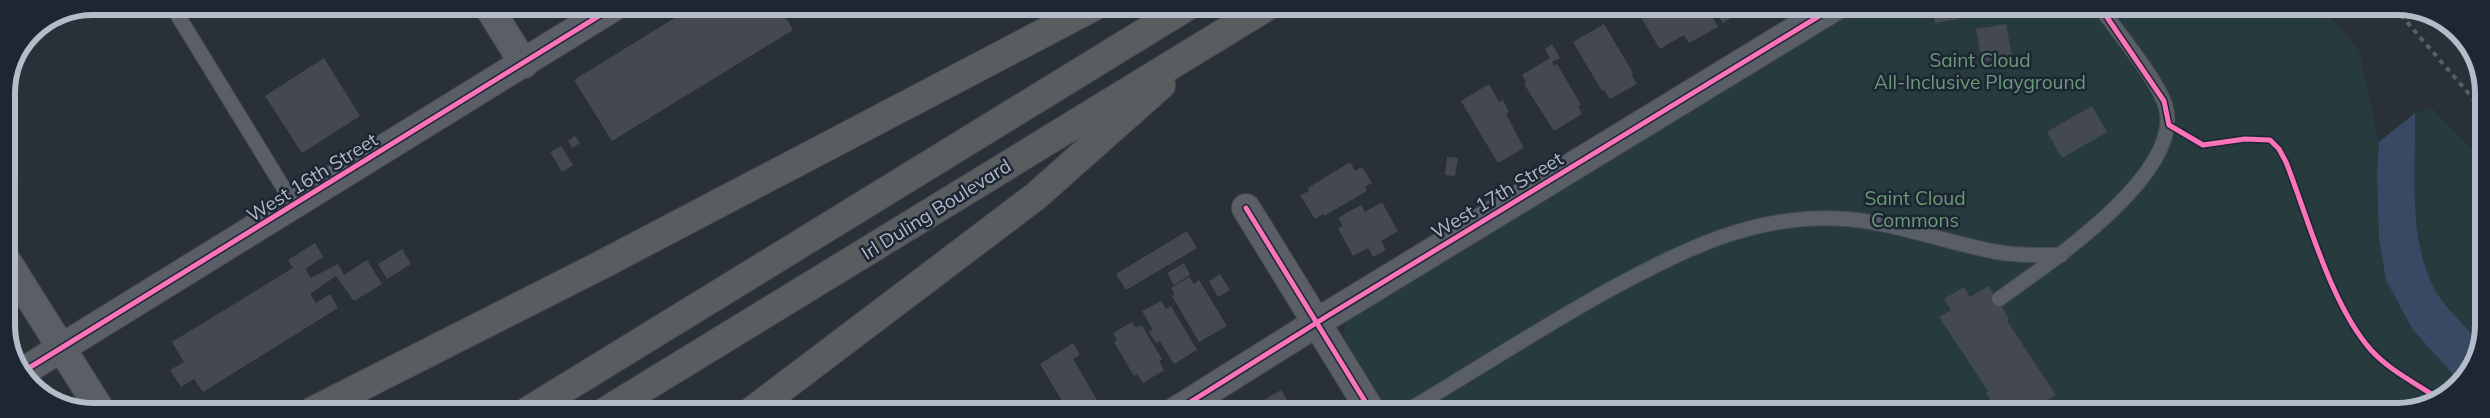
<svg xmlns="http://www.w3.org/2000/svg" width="2490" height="418" viewBox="0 0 2490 418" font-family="Mulish,sans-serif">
  <rect width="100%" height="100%" fill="#2a3038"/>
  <g fill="#273a3e">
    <path d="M 1858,7 L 2322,7 L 2359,50 L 2379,142 L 2377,175 L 2379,239 L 2386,280 L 2413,330 L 2459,381 L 2455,390 L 2398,412 L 1390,411 L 1346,341 C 1342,329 1345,323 1353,314 L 1458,253 Z"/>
    <path d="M 2432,108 L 2482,160 L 2483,337 L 2480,343 C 2467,327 2444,307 2435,290 C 2407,237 2415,171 2415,113 Z"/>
  </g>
  <path fill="#384963" d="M 2415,113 C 2416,171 2407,237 2435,290 C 2444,307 2467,327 2480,343 L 2459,381 L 2413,330 L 2386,280 L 2379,239 L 2377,175 L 2379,142 Z"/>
  <g fill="#444950">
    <path d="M 694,6 L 779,6 L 793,30 L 612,141 L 574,80 Z"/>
    <path d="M 1643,7 L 1711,7 L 1716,16 L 1713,18 L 1718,27 L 1689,43 L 1684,35 L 1660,49 L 1637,11 Z"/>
    <path d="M 1713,7 L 1739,7 L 1742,11 L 1723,23 Z"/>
    <path d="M 1945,7 L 1957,7 L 1959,19 L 1935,23 L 1932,9 Z"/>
    <path d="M 1604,24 L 1633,73 L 1631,74 L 1637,84 L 1610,99 L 1604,90 L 1602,91 L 1573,42 Z"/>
    <path d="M 2006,24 L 2012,56 L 1982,62 L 1976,29 Z"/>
    <path d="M 1552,44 L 1560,58 L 1552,62 L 1554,66 L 1557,64 L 1581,105 L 1578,106 L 1582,114 L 1554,131 L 1524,84 L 1526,82 L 1522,75 L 1550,58 L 1545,49 Z"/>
    <path d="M 324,58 L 360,116 L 302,153 L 265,96 Z"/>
    <path d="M 1489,84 L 1499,102 L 1503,100 L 1509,112 L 1506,114 L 1524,148 L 1498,163 L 1461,101 Z"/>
    <path d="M 2092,106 L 2107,132 L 2062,158 L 2047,132 Z"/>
    <path d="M 575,136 L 580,143 L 572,148 L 568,141 Z"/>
    <path d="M 561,146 L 573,165 L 562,172 L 550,152 Z"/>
    <path d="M 1447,157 L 1458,158 L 1455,176 L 1445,175 Z"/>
    <path d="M 1350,162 L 1355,171 L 1362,167 L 1372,183 L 1365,187 L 1367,191 L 1324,216 L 1323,214 L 1315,219 L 1300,195 L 1309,191 L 1308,188 Z"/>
    <path d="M 1382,202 L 1398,231 L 1381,241 L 1386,250 L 1373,257 L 1368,248 L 1353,256 L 1338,228 L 1343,226 L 1338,218 L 1361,205 L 1365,212 Z"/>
    <path d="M 1187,231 L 1197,248 L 1126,290 L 1116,274 Z"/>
    <path d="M 315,243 L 323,257 L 305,269 L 311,278 L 338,264 L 344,275 L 367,260 L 382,284 L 354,301 L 336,276 L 310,294 L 316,303 L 330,294 L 338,308 L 203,392 L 194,379 L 181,387 L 170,370 L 184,362 L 172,342 L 293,268 L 288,260 Z"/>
    <path d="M 402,249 L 411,264 L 387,279 L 378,264 Z"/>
    <path d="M 1184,263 L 1190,275 L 1174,285 L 1167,273 Z"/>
    <path d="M 1220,274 L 1230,290 L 1218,297 L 1209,281 Z"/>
    <path d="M 1189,277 L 1194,284 L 1199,280 L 1227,326 L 1199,342 L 1172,296 L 1175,294 L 1171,288 Z"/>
    <path d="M 1989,286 L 2009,319 L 2007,321 L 2056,395 L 2029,412 L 1997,412 L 1986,393 L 1988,391 L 1939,317 L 1951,310 L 1944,299 L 1964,287 L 1970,297 Z"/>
    <path d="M 1161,301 L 1166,309 L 1171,306 L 1197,350 L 1174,364 L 1160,341 L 1156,343 L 1149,332 L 1153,330 L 1142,311 Z"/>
    <path d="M 1132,322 L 1135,327 L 1142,326 L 1162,359 L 1159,361 L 1164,370 L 1143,383 L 1137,374 L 1134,376 L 1114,342 L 1117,340 L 1113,333 Z"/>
    <path d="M 1073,343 L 1080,355 L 1073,359 L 1100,405 L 1089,411 L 1068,411 L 1040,364 Z"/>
    <path d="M 1281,390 L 1294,411 L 1245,411 Z"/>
  </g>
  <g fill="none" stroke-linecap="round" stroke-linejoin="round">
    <defs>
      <g id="service">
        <path d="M 172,6 L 294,205"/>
        <path d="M 1999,299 C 2046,265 2183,175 2166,108 C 2160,83 2117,31 2100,7"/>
        <path d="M 1407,411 C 1474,371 1539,329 1607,291 C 1683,250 1756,212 1846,219 C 1898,223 1946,243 1997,252 C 2018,256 2039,255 2061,255"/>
      </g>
      <g id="minor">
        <path d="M 488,6 L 524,64"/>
        <path d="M 1246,208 L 1371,411"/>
        <path d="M 24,371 L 615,6"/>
        <path d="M 1176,411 L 1329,315 L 1834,7"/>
      </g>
      <path id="tertiary" d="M 8,263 L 101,411"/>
      <g id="motorway">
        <path d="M 313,411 L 603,264 L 1093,7"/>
        <path d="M 528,411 L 1186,7"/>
        <path d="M 606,411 L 1266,7"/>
        <path d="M 752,411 L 1036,196 L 1161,85"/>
      </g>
    </defs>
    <use href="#service" stroke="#484c53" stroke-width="16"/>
    <use href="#minor" stroke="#484c53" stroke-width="30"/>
    <use href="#tertiary" stroke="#484c53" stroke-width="30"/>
    <use href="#motorway" stroke="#474c53" stroke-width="30"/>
    <use href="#service" stroke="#5a5e66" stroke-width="14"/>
    <use href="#minor" stroke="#5a5e66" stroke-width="28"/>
    <use href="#tertiary" stroke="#5a5e66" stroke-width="28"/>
    <use href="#motorway" stroke="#5a5d60" stroke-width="28"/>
    <g stroke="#595d64" stroke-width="4" stroke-dasharray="5 5" stroke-linecap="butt">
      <path d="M 2394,7 L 2482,109"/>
      <path d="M 2453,29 L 2463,41"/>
    </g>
    <defs>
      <g id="cycleway">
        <path d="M 2100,7 L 2164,101 L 2169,125 L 2203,145 L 2245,139 L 2270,140 L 2279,149 L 2286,162 C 2308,218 2331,305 2371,350 C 2389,370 2414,382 2436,397"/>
        <path d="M 1246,208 L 1371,411"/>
        <path d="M 24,371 L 615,6"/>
        <path d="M 1176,411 L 1329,315 L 1834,7"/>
      </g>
    </defs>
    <use href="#cycleway" stroke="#1d2633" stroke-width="8"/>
    <use href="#cycleway" stroke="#fb73b8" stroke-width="5"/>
  </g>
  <g text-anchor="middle" stroke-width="5" stroke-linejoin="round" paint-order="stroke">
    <g font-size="19" fill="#6b9a76" stroke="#1d2633">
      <text x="1980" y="67">Saint Cloud<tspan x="1980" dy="22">All-Inclusive Playground</tspan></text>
      <text x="1915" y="205">Saint Cloud<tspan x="1915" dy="22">Commons</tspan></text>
    </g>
    <g font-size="19" fill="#b4bcc9" stroke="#1d2633">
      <text transform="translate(312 177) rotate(-32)" y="7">West 16th Street</text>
      <text transform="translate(1497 195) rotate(-31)" y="7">West 17th Street</text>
      <text transform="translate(936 209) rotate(-32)" y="7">Irl Duling Boulevard</text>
    </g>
  </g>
  <path d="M0 0H2490V418H0ZM93 15H2397A78 78 0 0 1 2475 93V325A78 78 0 0 1 2397 403H93A78 78 0 0 1 15 325V93A78 78 0 0 1 93 15Z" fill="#1d2633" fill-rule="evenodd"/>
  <path fill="none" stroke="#b4bcc9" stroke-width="6" d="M93 15H2397A78 78 0 0 1 2475 93V325A78 78 0 0 1 2397 403H93A78 78 0 0 1 15 325V93A78 78 0 0 1 93 15Z"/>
</svg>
